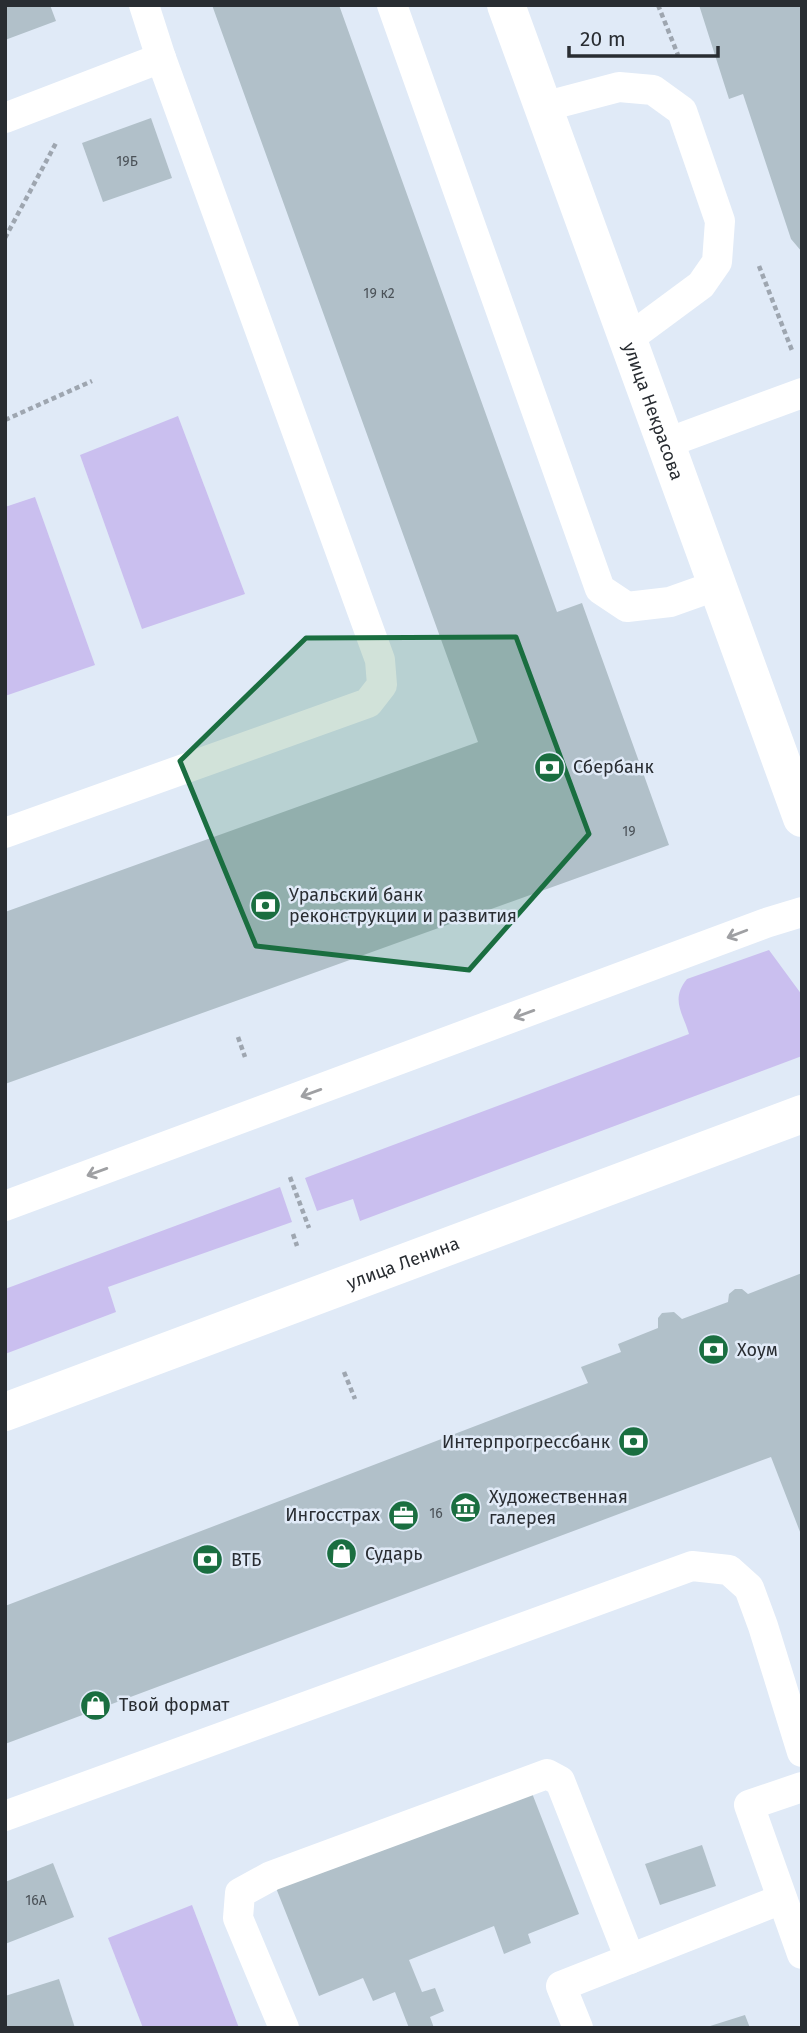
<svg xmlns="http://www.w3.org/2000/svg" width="807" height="2033" viewBox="0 0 807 2033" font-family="'Fira Sans',sans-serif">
  <rect width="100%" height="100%" fill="#e0eaf7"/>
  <g fill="#cabfef">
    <path d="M 178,416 L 245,594 L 142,629 L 80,455 Z"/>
    <path d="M 35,497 L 95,665 L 5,696 L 5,507 Z"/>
    <path d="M 769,950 L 802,995 L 802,1056 L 360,1221 L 353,1199 L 317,1211 L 305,1178 L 689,1034 C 683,1013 670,1000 687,979 Z"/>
    <path d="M 280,1187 L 292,1222 L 108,1287 L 116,1312 L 5,1354 L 5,1289 Z"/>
    <path d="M 192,1905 L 239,2028 L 143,2028 L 108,1938 Z"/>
  </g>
  <g fill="#b1c0c9">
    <path d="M 5,5 L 50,5 L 56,21 L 5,40 Z"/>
    <path d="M 212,5 L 339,5 L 557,612 L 582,603 L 669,845 L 5,1084 L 5,912 L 478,742 Z"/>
    <path d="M 699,5 L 802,5 L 802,252 L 791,239 L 743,94 L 729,99 Z"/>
    <path d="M 151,118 L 172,178 L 103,202 L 82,143 Z"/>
    <path d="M 802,1273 L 802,1537 L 771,1457 L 5,1744 L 5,1606 L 588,1383 L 581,1367 L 621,1352 L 618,1344 L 658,1328 L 658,1318 L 662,1313 L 674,1312 L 682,1319 L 728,1302 L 729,1294 L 735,1289 L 742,1289 L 748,1294 Z"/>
    <path d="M 530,1788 L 579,1914 L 528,1934 L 531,1943 L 504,1954 L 494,1926 L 409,1960 L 422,1992 L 435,1988 L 444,2011 L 430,2017 L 434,2028 L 409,2028 L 395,1992 L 373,2001 L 363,1978 L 319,1996 L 276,1888 Z"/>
    <path d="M 702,1845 L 716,1886 L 660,1905 L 645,1864 Z"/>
    <path d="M 53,1863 L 74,1917 L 5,1944 L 5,1882 Z"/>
    <path d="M 59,1979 L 75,2028 L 5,2028 L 5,1996 Z"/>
    <path d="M 745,2015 L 750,2028 L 707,2028 L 707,2027 Z"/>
  </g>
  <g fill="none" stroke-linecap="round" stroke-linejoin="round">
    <g stroke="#9ea6b0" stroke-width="4.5" stroke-dasharray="5 3.5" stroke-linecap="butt">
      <path d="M 658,5 L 678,55"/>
      <path d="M 5,238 L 56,143"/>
      <path d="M 759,266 L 793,353"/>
      <path d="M 5,420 L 92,381"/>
      <path d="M 238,1037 L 245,1057"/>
      <path d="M 290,1177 L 309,1228"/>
      <path d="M 293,1234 L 297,1246"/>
      <path d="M 344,1372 L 355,1399"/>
    </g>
    <g stroke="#fff" stroke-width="30">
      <path d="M 392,5 L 600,589 L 627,607 L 670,602 L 715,586"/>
      <path d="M 543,107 L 619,87 L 653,90 L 682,111 L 720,221 L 717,262 L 701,285 L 628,339"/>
      <path d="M 5,118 L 161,58"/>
      <path d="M 664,444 L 802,393"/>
      <path d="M 5,833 L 368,703 L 382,685 L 380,660 L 161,58 L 144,5"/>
      <path d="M 5,1206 L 766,923 L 802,912"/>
      <path d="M 802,1787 L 749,1805 L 802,1954"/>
      <path d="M 5,1816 L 692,1566 L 729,1570 L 749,1588 L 763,1626 L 802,1752"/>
      <path d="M 284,2028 L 238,1918 L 240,1893 L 271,1876 L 547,1774 L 560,1781 L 630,1959"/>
      <path d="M 578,2028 L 561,1986 L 782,1899"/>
    </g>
    <g stroke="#fff" stroke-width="38">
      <path id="s1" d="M 506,5 C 605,276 701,548 802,818"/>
      <path id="s2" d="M 5,1412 L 802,1114"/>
    </g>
  </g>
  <defs><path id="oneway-shaft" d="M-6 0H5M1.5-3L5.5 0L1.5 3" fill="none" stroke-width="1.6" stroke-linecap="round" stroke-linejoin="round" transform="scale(1.75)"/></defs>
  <g stroke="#9fa0a3">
    <use href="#oneway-shaft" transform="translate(737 934) rotate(159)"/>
    <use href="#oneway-shaft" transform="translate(524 1014) rotate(160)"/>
    <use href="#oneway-shaft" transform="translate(311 1093) rotate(160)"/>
    <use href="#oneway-shaft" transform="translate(97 1172) rotate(160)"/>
  </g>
  <path fill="#1a6e40" fill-opacity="0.2" stroke="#1a6e40" stroke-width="5" stroke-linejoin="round" d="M 516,637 L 589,834 L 469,970 L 256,946 L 180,761 L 306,638 Z"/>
  <defs>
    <symbol id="bank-disc" viewBox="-11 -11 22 22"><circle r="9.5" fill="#1a6e40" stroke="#e0eaf7"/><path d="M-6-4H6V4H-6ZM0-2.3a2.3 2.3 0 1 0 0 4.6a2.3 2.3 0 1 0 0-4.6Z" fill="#fff"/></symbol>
    <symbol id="museum-disc" viewBox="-11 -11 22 22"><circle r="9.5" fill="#1a6e40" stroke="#e0eaf7"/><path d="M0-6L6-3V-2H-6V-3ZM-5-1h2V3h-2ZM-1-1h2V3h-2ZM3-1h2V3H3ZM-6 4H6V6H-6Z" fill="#fff"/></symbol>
    <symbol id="office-disc" viewBox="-11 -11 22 22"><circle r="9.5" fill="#1a6e40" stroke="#e0eaf7"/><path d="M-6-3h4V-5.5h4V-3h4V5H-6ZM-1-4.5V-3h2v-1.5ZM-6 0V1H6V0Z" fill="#fff"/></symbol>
    <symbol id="shop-disc" viewBox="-11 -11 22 22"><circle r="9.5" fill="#1a6e40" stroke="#e0eaf7"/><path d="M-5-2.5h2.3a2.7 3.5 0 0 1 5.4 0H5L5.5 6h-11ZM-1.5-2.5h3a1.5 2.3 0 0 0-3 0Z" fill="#fff"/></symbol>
  </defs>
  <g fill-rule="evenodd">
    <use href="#bank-disc" x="532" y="750" width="35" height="35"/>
    <use href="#bank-disc" x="248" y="888" width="35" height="35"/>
    <use href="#bank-disc" x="696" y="1332" width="35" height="35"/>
    <use href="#bank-disc" x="616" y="1424" width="35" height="35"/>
    <use href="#museum-disc" x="448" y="1490" width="35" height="35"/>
    <use href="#office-disc" x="386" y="1498" width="35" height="35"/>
    <use href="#shop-disc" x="324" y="1536" width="35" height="35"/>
    <use href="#bank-disc" x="190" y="1542" width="35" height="35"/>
    <use href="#shop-disc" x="78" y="1688" width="35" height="35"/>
  </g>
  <g text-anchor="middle" stroke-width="5" stroke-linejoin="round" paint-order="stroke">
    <g font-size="14" fill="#4b5258">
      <text x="127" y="166">19Б</text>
      <text x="379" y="298">19 к2</text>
      <text x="629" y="836">19</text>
      <text x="436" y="1518">16</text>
      <text x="36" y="1905">16А</text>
    </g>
    <g font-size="18" fill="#292d32" stroke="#e0eaf7">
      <text dy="6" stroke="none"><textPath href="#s1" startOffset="432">улица Некрасова</textPath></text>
      <text dy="6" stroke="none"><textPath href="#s2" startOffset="425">улица Ленина</textPath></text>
    </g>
    <g font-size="18" fill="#292d32" stroke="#e0eaf7" text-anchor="start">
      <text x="573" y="773">Сбербанк</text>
      <text x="289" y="901">Уральский банк<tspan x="289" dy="21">реконструкции и развития</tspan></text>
      <text x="737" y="1356">Хоум</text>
      <text x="610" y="1448" text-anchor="end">Интерпрогрессбанк</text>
      <text x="489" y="1503">Художественная<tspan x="489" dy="21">галерея</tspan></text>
      <text x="380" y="1521" text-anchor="end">Ингосстрах</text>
      <text x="365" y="1560">Сударь</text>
      <text x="231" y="1566">ВТБ</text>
      <text x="119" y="1711">Твой формат</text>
    </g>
  </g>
  <rect width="807" height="2033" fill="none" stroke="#292d32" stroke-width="14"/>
  <path d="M569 46v10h149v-10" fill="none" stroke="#292d32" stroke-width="3.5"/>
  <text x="580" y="46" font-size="21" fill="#292d32" stroke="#e0eaf7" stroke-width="5" paint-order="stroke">20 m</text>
</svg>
